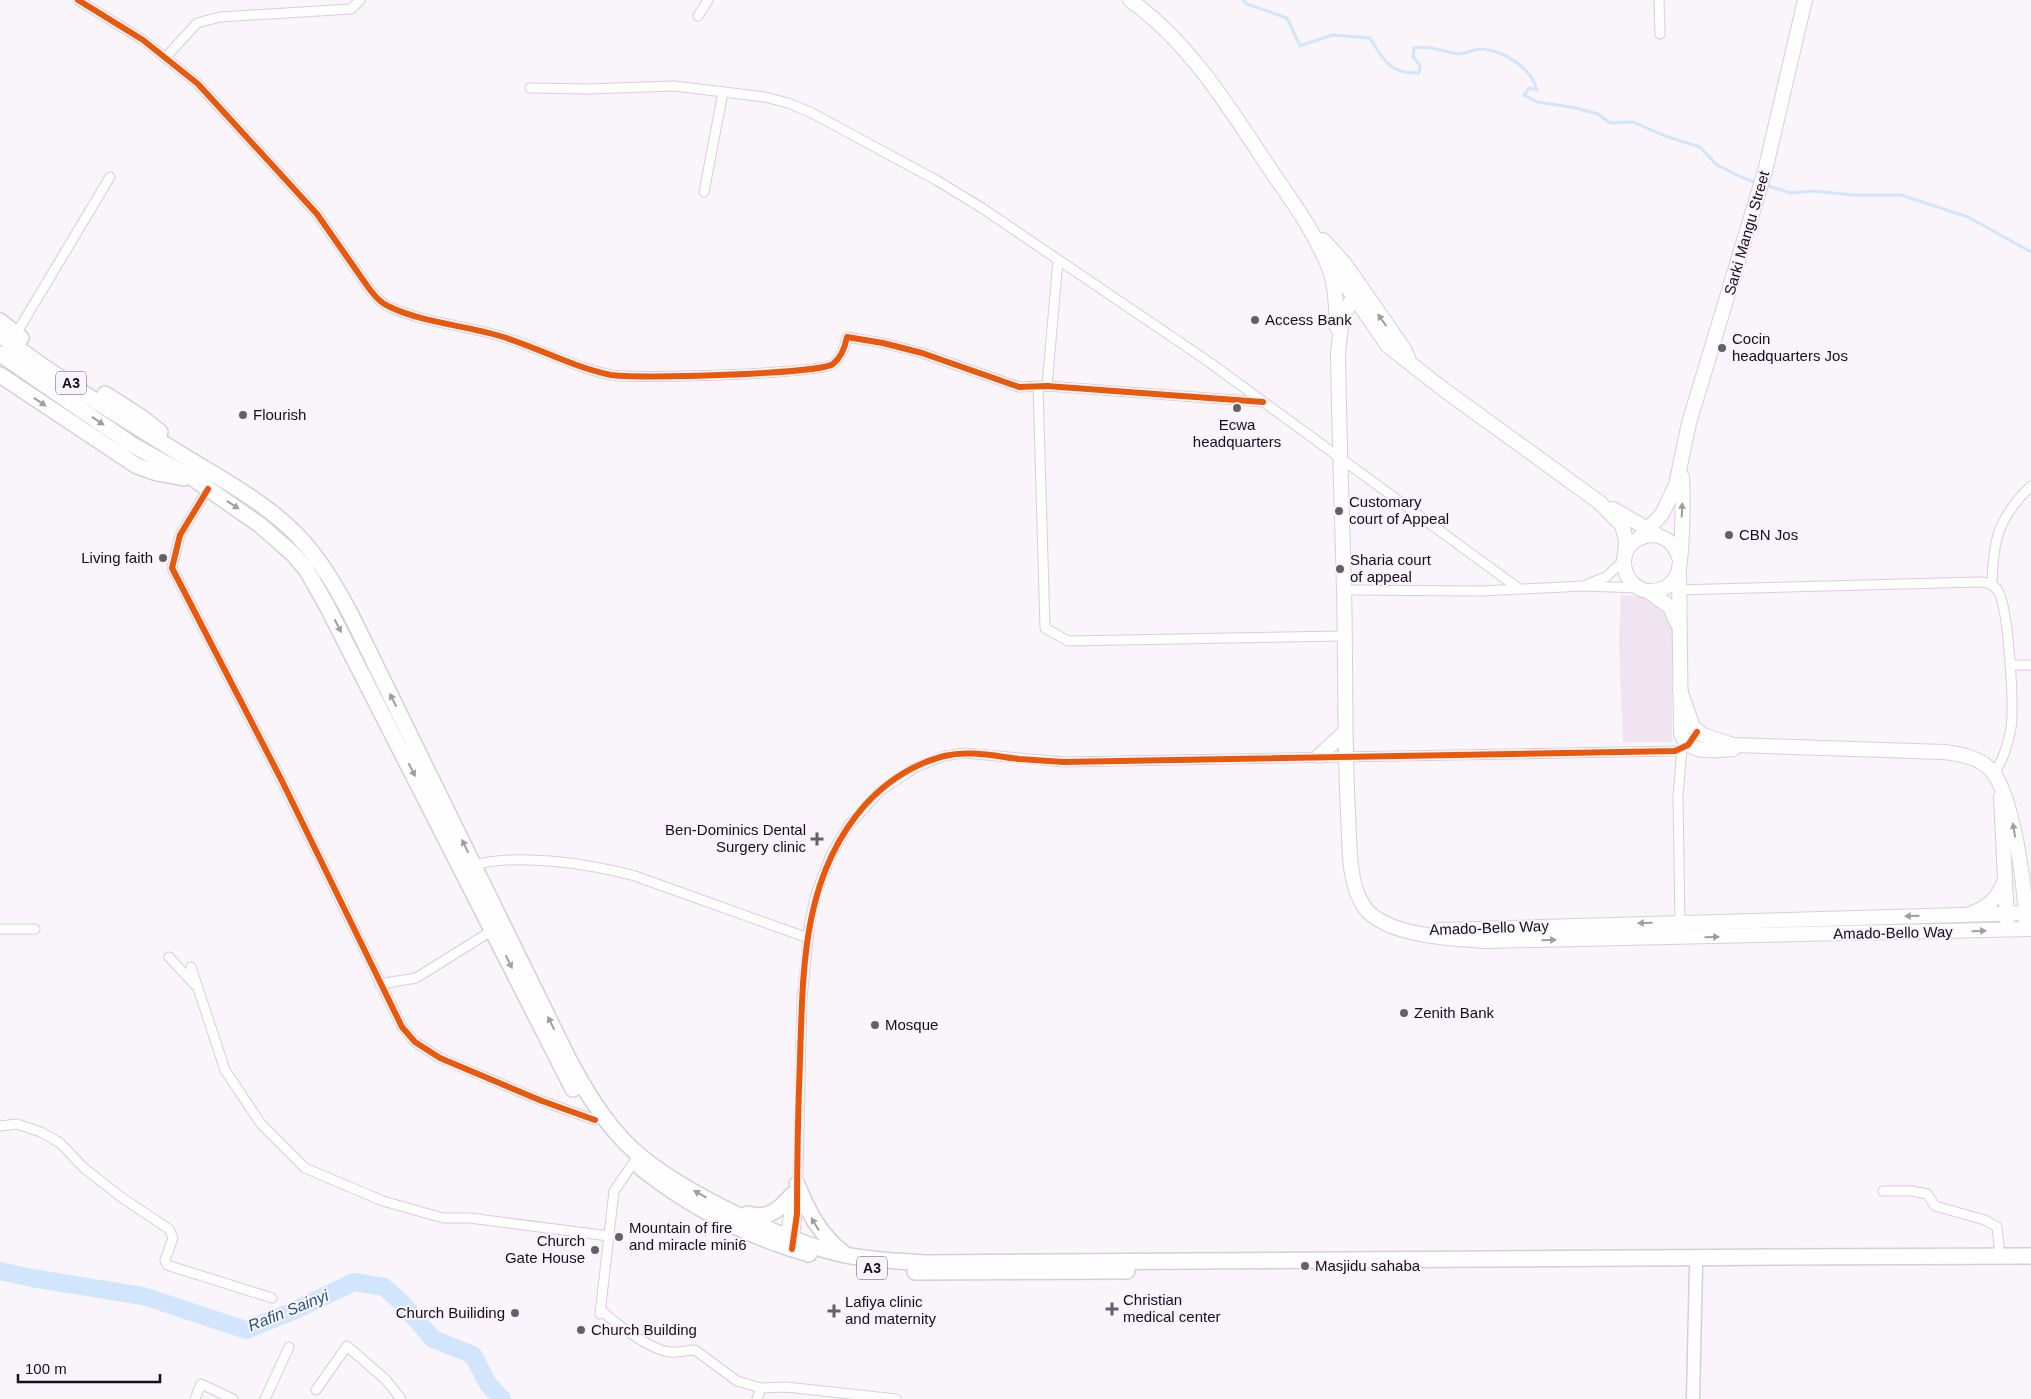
<svg xmlns="http://www.w3.org/2000/svg" width="2031" height="1399" viewBox="0 0 2031 1399" font-family="Helvetica,sans-serif">
  <rect width="100%" height="100%" fill="#f9f5fb"/>
  <path fill="#efe4f0" d="M 1621,595 L 1646,597 L 1659,606 L 1672,625 L 1672,742 L 1623,742 L 1619,642 Z"/>
  <g fill="none" stroke-linecap="round" stroke-linejoin="round">
    <g stroke="#d1e6fc" stroke-width="3">
      <path d="M 1243,0 L 1247,4 L 1287,18 L 1300,46 L 1332,35 L 1370,38 C 1384,61 1390,74 1419,73 L 1420,65 L 1413,57 L 1414,48 C 1429,45 1444,52 1459,54 C 1467,54 1474,48 1482,49 C 1505,51 1531,68 1537,90 L 1529,88 L 1524,95 L 1537,102 L 1576,108 L 1598,114 L 1610,123 L 1633,122 L 1665,136 L 1700,147 L 1717,165 L 1741,177 L 1757,183"/>
      <path d="M 1765,185 L 1791,193 L 1813,191 L 1853,195 L 1901,195 L 1968,217 L 2031,252"/>
    </g>
    <path stroke="#d1e6fc" stroke-width="18" d="M 0,1271 L 32,1278 L 143,1296 L 246,1330 L 291,1312 L 354,1282 L 384,1287 L 401,1302 L 433,1339 L 473,1355 L 488,1384 L 502,1399"/>
    <defs>
      <g id="street">
        <path d="M 78,0 L 143,40 L 198,84 L 317,214 L 368,287 C 374,295 380,303 390,307 C 424,323 464,325 500,336 C 537,347 572,367 611,375 C 634,379 820,374 833,364 C 842,357 845,347 847,337 L 883,343 L 922,353 L 1019,387 L 1047,386 L 1263,402"/>
        <path d="M 1659,0 L 1660,34"/>
        <path d="M 698,16 L 708,0"/>
        <path d="M 165,58 L 197,23 L 220,17 L 351,9 L 360,0"/>
        <path d="M 530,88 L 588,89 L 674,86 L 765,97 L 788,103 L 812,113 L 936,180 L 982,208 L 1209,362 L 1518,588"/>
        <path d="M 704,192 L 723,92"/>
        <path d="M 16,334 L 110,177"/>
        <path d="M 1038,386 L 1045,628 L 1068,641 L 1344,636"/>
        <path d="M 1047,386 L 1058,260"/>
        <path d="M 208,489 L 180,535 L 172,568 L 282,781 L 402,1027 L 415,1042 L 440,1058 L 542,1101 L 595,1120"/>
        <path d="M 1588,584 L 1606,577 L 1624,560"/>
        <path d="M 1992,584 C 1993,540 1998,518 2031,486"/>
        <path d="M 1344,590 L 1481,591 L 1583,586 L 1639,588"/>
        <path d="M 1676,590 L 1979,582 C 1987,582 1994,584 1998,591 C 2009,609 2014,705 2011,728 C 2008,745 2003,760 1994,774"/>
        <path d="M 2010,665 L 2031,665"/>
        <path d="M 471,866 C 515,852 591,864 635,876 L 808,938"/>
        <path d="M 1680,926 L 1678,796 L 1682,749"/>
        <path d="M 0,929 L 35,929"/>
        <path d="M 169,957 L 195,985"/>
        <path d="M 191,967 L 225,1070 L 261,1124 L 305,1168 L 383,1201 L 443,1218 L 470,1218 L 609,1236"/>
        <path d="M 380,984 L 416,978 L 493,930"/>
        <path d="M 0,1126 L 17,1124 L 41,1132 L 60,1143 L 84,1168 L 121,1197 L 169,1229 L 173,1238 L 165,1260 L 167,1265 L 272,1298"/>
        <path d="M 1883,1191 L 1912,1191 L 1927,1194 L 1935,1206 L 1985,1220 L 1997,1227 L 2000,1256"/>
        <path d="M 785,1240 L 791,1198"/>
        <path d="M 794,1241 L 797,1214 L 802,998 L 810,921 L 816,894 L 831,855 L 848,826 L 880,791 L 916,767 L 944,756 L 964,753 L 1064,762 L 1675,751 L 1682,749 L 1691,741"/>
        <path d="M 600,1309 C 615,1323 651,1351 671,1352 C 679,1353 687,1350 695,1350 L 737,1381 L 761,1388 L 786,1387 L 896,1399"/>
        <path d="M 600,1314 L 614,1191 L 639,1155"/>
        <path d="M 316,1390 L 347,1346 L 386,1380 L 401,1399"/>
        <path d="M 195,1399 L 201,1384 L 233,1399"/>
        <path d="M 265,1399 L 289,1347"/>
        <path d="M 757,1399 L 761,1388"/>
      </g>
      <path id="secondary" d="M 1693,1399 L 1696,1266"/>
      <g id="primary">
        <path d="M 1130,0 C 1190,43 1228,106 1268,166 C 1290,199 1315,231 1329,268 C 1336,287 1336,307 1337,328"/>
        <path d="M 1323,240 L 1345,264 L 1404,349 L 1408,358"/>
        <path d="M 1318,245 L 1388,346 L 1443,389 L 1599,502 L 1622,525 L 1626,540 L 1625,555"/>
        <path d="M 1359,285 L 1342,319 L 1338,352 C 1339,431 1342,511 1344,590 C 1346,664 1344,739 1348,813 C 1350,843 1347,883 1365,908 C 1386,936 1454,939 1486,941 L 2031,929"/>
        <path d="M 1613,509 L 1655,533"/>
        <path d="M 1638,539 L 1662,514 L 1676,485 L 1689,423 L 1765,171 L 1805,0"/>
        <path d="M 1679,557 C 1666,518 1613,537 1626,573 C 1629,582 1638,590 1648,591 C 1660,592 1672,586 1677,575 C 1683,562 1683,495 1682,477"/>
        <path d="M 1679,572 L 1681,734 C 1691,756 1714,750 1733,749"/>
        <path d="M 1648,591 L 1670,607 L 1677,623"/>
        <path d="M 1680,690 L 1693,727 L 1703,735 L 1733,745 L 1944,752 C 1961,754 1977,757 1990,769 C 2013,792 2025,888 2026,922"/>
        <path d="M 1319,756 L 1345,732"/>
        <path d="M 2001,797 L 2007,921"/>
        <path d="M 1972,913 C 1988,907 1998,898 2004,882"/>
        <path d="M 1440,930 L 2031,913"/>
      </g>
      <g id="highway">
        <path d="M 0,321 L 21,338"/>
        <path d="M 0,335 C 57,379 126,420 187,458 C 225,481 267,504 298,536 C 320,559 336,587 351,615 L 567,1056 C 583,1087 600,1116 624,1141 C 666,1186 784,1242 845,1255 C 871,1260 898,1261 924,1263 C 1293,1258 1662,1258 2031,1256"/>
        <path d="M 0,354 L 131,444 L 194,479 L 260,525 L 293,554 L 306,569 L 327,606 L 573,1089"/>
        <path d="M 0,375 L 137,466 L 157,473 L 184,478"/>
        <path d="M 105,394 L 141,417 L 160,432"/>
        <path d="M 641,1168 C 690,1207 749,1237 809,1254"/>
        <path d="M 797,1184 C 808,1212 819,1233 842,1252"/>
        <path d="M 747,1214 C 768,1220 779,1210 792,1195"/>
        <path d="M 915,1272 L 1127,1271"/>
      </g>
    </defs>
    <use href="#street" stroke="#d5d0d7" stroke-width="11"/>
    <use href="#secondary" stroke="#d5d0d7" stroke-width="15"/>
    <use href="#primary" stroke="#d5d0d7" stroke-width="16"/>
    <use href="#highway" stroke="#d5d0d7" stroke-width="18"/>
    <use href="#street" stroke="#fefefe" stroke-width="9"/>
    <use href="#secondary" stroke="#fefefe" stroke-width="12"/>
    <use href="#primary" stroke="#fefefe" stroke-width="14"/>
    <use href="#highway" stroke="#fefefe" stroke-width="15"/>
    <defs>
      <g id="cycleway">
        <path d="M 78,0 L 143,40 L 198,84 L 317,214 L 368,287 C 374,295 380,303 390,307 C 424,323 464,325 500,336 C 537,347 572,367 611,375 C 634,379 820,374 833,364 C 842,357 845,347 847,337 L 883,343 L 922,353 L 1019,387 L 1047,386 L 1263,402"/>
        <path d="M 208,489 L 180,535 L 172,568 L 282,781 L 402,1027 L 415,1042 L 440,1058 L 542,1101 L 595,1120"/>
        <path d="M 792,1249 L 797,1214 C 797,1162 798,1110 800,1059 C 803,969 802,876 865,805 C 886,782 914,764 944,756 C 969,750 994,756 1019,759 C 1034,760 1049,761 1064,762 L 1675,751 L 1688,745 L 1697,732"/>
      </g>
    </defs>
    <use href="#cycleway" stroke="#faf3fd" stroke-width="9"/>
    <use href="#cycleway" stroke="#e8590c" stroke-width="6"/>
  </g>
  <defs><path id="oneway-solid" d="M-6-.8H1V-3.2L6.5 0L1 3.2V.8H-6Z" transform="scale(1.25)"/></defs>
  <g fill="#a19ea2">
    <use href="#oneway-solid" transform="translate(1382 320) rotate(-125)"/>
    <use href="#oneway-solid" transform="translate(40 402) rotate(34)"/>
    <use href="#oneway-solid" transform="translate(98 421) rotate(34)"/>
    <use href="#oneway-solid" transform="translate(233 505) rotate(34)"/>
    <use href="#oneway-solid" transform="translate(1682 510) rotate(-88)"/>
    <use href="#oneway-solid" transform="translate(338 626) rotate(63)"/>
    <use href="#oneway-solid" transform="translate(393 700) rotate(-116)"/>
    <use href="#oneway-solid" transform="translate(412 770) rotate(63)"/>
    <use href="#oneway-solid" transform="translate(2014 830) rotate(-99)"/>
    <use href="#oneway-solid" transform="translate(465 846) rotate(-116)"/>
    <use href="#oneway-solid" transform="translate(1912 916) rotate(178)"/>
    <use href="#oneway-solid" transform="translate(1645 923) rotate(178)"/>
    <use href="#oneway-solid" transform="translate(1979 931) rotate(-1)"/>
    <use href="#oneway-solid" transform="translate(1712 937) rotate(-1)"/>
    <use href="#oneway-solid" transform="translate(1549 940) rotate(-1)"/>
    <use href="#oneway-solid" transform="translate(509 962) rotate(64)"/>
    <use href="#oneway-solid" transform="translate(551 1023) rotate(-116)"/>
    <use href="#oneway-solid" transform="translate(700 1194) rotate(-151)"/>
    <use href="#oneway-solid" transform="translate(815 1224) rotate(-122)"/>
  </g>
  <g fill="#656067" stroke="#faf3fd" stroke-width="2">
    <circle cx="1255" cy="320" r="5"/>
    <circle cx="1722" cy="348" r="5"/>
    <circle cx="1237" cy="408" r="5"/>
    <circle cx="243" cy="415" r="5"/>
    <circle cx="1339" cy="511" r="5"/>
    <circle cx="1729" cy="535" r="5"/>
    <circle cx="163" cy="558" r="5"/>
    <circle cx="1340" cy="569" r="5"/>
    <path d="M814.5 831.5h5v5h5v5h-5v5h-5v-5h-5v-5h5z"/>
    <circle cx="1404" cy="1013" r="5"/>
    <circle cx="875" cy="1025" r="5"/>
    <circle cx="619" cy="1237" r="5"/>
    <circle cx="595" cy="1250" r="5"/>
    <circle cx="1305" cy="1266" r="5"/>
    <path d="M1109.5 1301.5h5v5h5v5h-5v5h-5v-5h-5v-5h5z"/>
    <path d="M831.5 1303.5h5v5h5v5h-5v5h-5v-5h-5v-5h5z"/>
    <circle cx="515" cy="1313" r="5"/>
    <circle cx="581" cy="1330" r="5"/>
  </g>
  <g text-anchor="middle" stroke-width="4" stroke-linejoin="round" paint-order="stroke">
    <g fill="#faf3fd" stroke="#5a535c" stroke-width="1">
      <rect x="56" y="371.5" width="30" height="23" rx="4"/>
      <rect x="857" y="1256.5" width="30" height="23" rx="4"/>
    </g>
    <g font-size="14" font-weight="bold" fill="#150f17">
      <text x="71" y="388">A3</text>
      <text x="872" y="1273">A3</text>
    </g>
    <g font-size="15" fill="#150f17" stroke="#faf3fd">
      <text transform="translate(1747 233) rotate(-74)" y="5">Sarki Mangu Street</text>
      <text transform="translate(1489 928) rotate(-2)" y="5">Amado-Bello Way</text>
      <text transform="translate(1893 933) rotate(-1)" y="5">Amado-Bello Way</text>
    </g>
    <g font-size="15" fill="#150f17" stroke="#faf3fd" text-anchor="start">
      <text x="1265" y="325">Access Bank</text>
      <text x="1732" y="344">Cocin<tspan x="1732" dy="17">headquarters Jos</tspan></text>
      <text x="253" y="420">Flourish</text>
      <text x="1237" y="430" text-anchor="middle">Ecwa<tspan x="1237" dy="17">headquarters</tspan></text>
      <text x="1349" y="507">Customary<tspan x="1349" dy="17">court of Appeal</tspan></text>
      <text x="1739" y="540">CBN Jos</text>
      <text x="153" y="563" text-anchor="end">Living faith</text>
      <text x="1350" y="565">Sharia court<tspan x="1350" dy="17">of appeal</tspan></text>
      <text x="806" y="835" text-anchor="end">Ben-Dominics Dental<tspan x="806" dy="17">Surgery clinic</tspan></text>
      <text x="1414" y="1018">Zenith Bank</text>
      <text x="885" y="1030">Mosque</text>
      <text x="629" y="1233">Mountain of fire<tspan x="629" dy="17">and miracle mini6</tspan></text>
      <text x="585" y="1246" text-anchor="end">Church<tspan x="585" dy="17">Gate House</tspan></text>
      <text x="1315" y="1271">Masjidu sahaba</text>
      <text x="1123" y="1305">Christian<tspan x="1123" dy="17">medical center</tspan></text>
      <text x="845" y="1307">Lafiya clinic<tspan x="845" dy="17">and maternity</tspan></text>
      <text x="505" y="1318" text-anchor="end">Church Builiding</text>
      <text x="591" y="1335">Church Building</text>
    </g>
    <g font-size="16" font-style="italic" fill="#26577c" stroke="#faf3fd">
      <text transform="translate(288 1310) rotate(-22)" y="6">Rafin Sainyi</text>
    </g>
  </g>
  <path d="M18 1374v8h142v-8" fill="none" stroke="#150f17" stroke-width="2.5"/>
  <text x="25" y="1374" font-size="15" fill="#150f17" stroke="#faf3fd" stroke-width="4" paint-order="stroke">100 m</text>
</svg>
